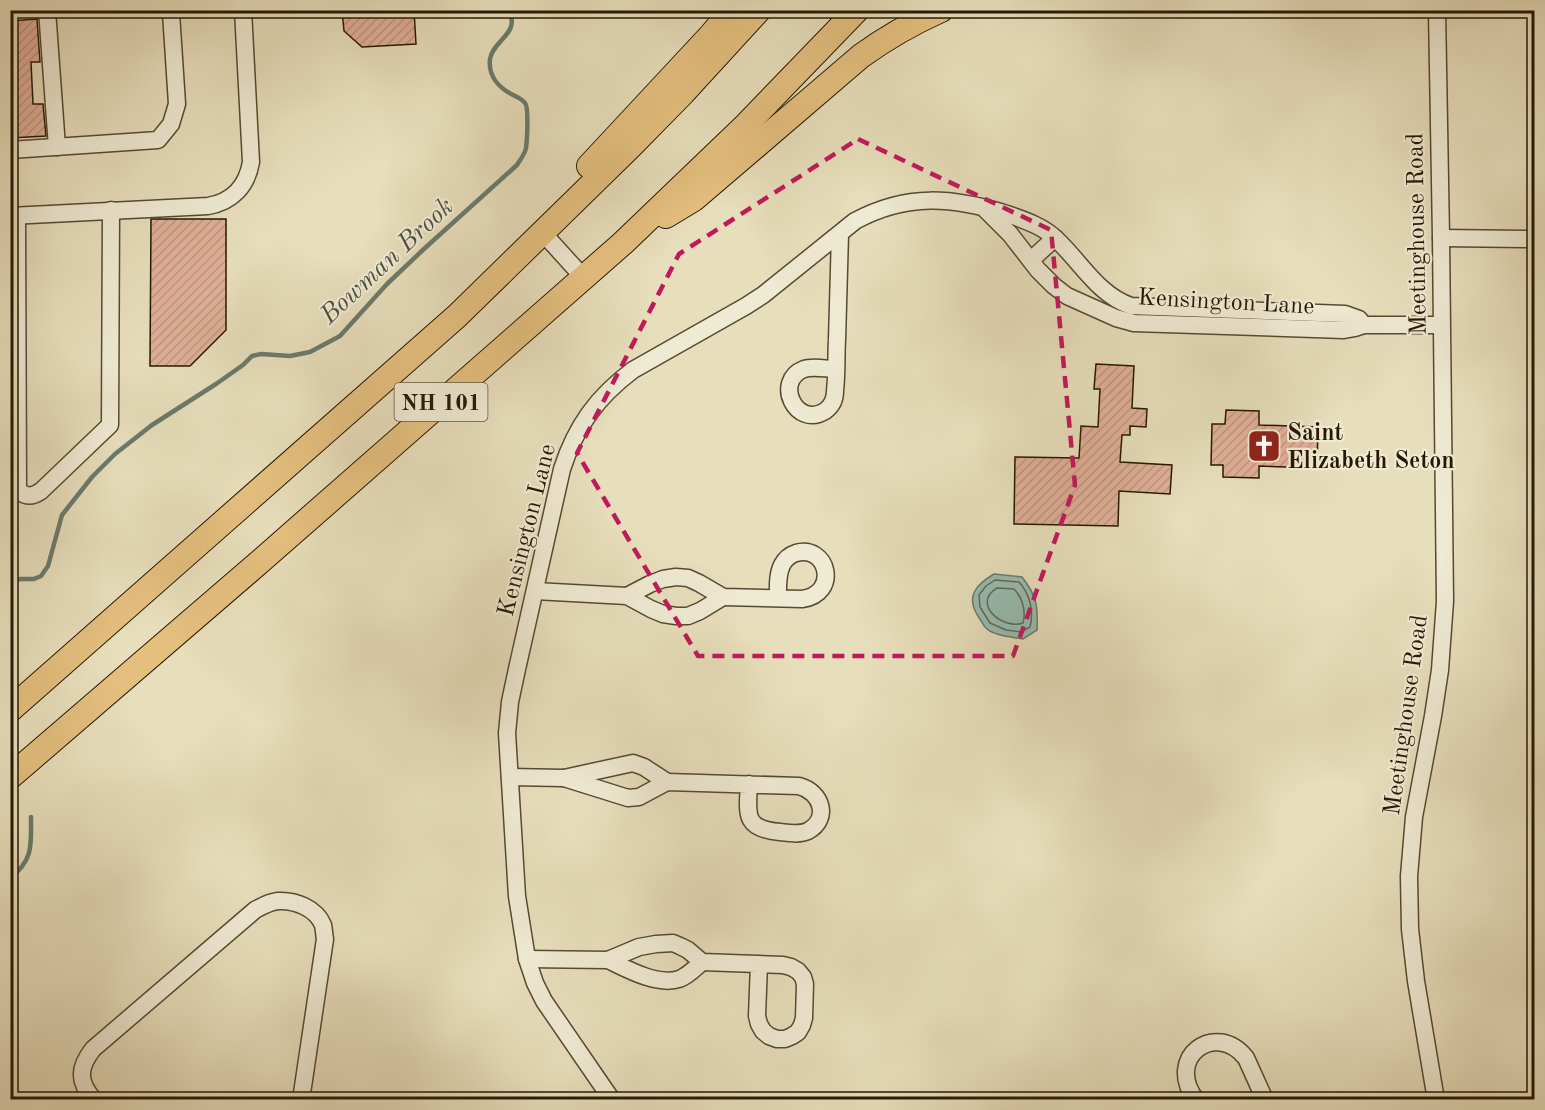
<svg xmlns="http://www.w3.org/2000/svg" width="1545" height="1110" viewBox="0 0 1545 1110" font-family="'Old Standard TT',serif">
  <defs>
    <pattern id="building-hatch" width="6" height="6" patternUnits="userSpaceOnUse" patternTransform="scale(1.5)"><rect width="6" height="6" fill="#dfae97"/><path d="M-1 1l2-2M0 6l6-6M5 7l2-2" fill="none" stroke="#bf9580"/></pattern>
  </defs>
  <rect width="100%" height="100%" fill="#e7debb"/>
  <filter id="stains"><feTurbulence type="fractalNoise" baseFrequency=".00333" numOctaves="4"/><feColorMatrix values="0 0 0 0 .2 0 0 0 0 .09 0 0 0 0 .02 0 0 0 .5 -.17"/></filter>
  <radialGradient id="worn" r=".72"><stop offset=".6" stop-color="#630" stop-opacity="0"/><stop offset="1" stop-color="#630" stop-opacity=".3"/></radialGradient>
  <path fill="#97bcb2" stroke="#6a7a6c" stroke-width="1.5" d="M 994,574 L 1022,577 C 1037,596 1038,606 1037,630 L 1023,639 C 1012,637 994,636 986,628 C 983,625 980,619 978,616 C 965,596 977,584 994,574 Z"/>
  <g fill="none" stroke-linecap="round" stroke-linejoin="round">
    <g stroke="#5e6a5a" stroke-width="1.5">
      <path d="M 995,580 L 1019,582 C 1030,594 1034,611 1030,627 L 1021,632 L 1006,630 L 990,623 L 980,607 L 979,595 L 986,586 Z"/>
      <path d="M 997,588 L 1014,589 C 1023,598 1026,612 1023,623 C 1003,630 971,604 997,588 Z"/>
    </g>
    <g stroke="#6a7a6c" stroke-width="4.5">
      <path d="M 10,581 L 21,579 L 34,579 L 41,576 L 48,566 L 62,515 L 92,477 L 115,454 L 152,425 L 216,384 L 243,365 L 252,356 L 261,354 L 290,356 L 310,352 L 340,336 L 387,284 L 425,248 L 517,165 C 520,160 525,154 526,148 C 527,141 529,107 525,103 C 522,99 517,97 513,95 C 499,88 488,76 490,59 C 493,40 522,33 508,10"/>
      <path d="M 10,878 C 34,860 31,844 31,817"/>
    </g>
  </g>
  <g fill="url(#building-hatch)" stroke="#261803" stroke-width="1.5">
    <path d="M 342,10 L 414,10 L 416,44 L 362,47 L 344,31 Z"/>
    <path d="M 37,19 L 40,62 L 31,62 L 33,104 L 43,104 L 46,136 L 10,138 L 10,21 Z"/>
    <path d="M 151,219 L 226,219 L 226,330 L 190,366 L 150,366 Z"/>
    <path d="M 1096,364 L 1134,366 L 1132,408 L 1147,409 L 1146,427 L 1130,426 L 1130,435 L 1122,435 L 1120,462 L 1172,465 L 1170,494 L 1119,491 L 1118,526 L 1014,524 L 1015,457 L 1079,458 L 1081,426 L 1098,427 L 1100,389 L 1094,389 Z"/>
    <path d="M 1226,410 L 1259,411 L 1259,425 L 1318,427 L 1317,468 L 1259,466 L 1259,478 L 1223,477 L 1223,465 L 1211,465 L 1212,424 L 1225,424 Z"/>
  </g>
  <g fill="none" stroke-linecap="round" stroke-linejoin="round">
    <defs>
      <g id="minor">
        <path d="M 47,10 L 57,147"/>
        <path d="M 10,150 L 158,140 L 171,124 L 177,104 L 171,13 L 169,10"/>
        <path d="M 985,209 L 1010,234 L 1038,270 L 1054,286 L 1067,296 L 1116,318 L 1134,323 L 1344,330 L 1355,328 L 1364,325 L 1441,325"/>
        <path d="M 10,216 L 208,206 C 232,202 247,186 251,162 L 243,10"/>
        <path d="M 17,216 L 18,491 C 27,497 32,497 41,491 L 110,425 L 111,210"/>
        <path d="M 543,233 L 583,277"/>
        <path d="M 1441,238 L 1534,239"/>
        <path d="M 1031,260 L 1055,238"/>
        <path d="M 836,369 C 826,369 813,366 804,369 C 773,381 796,429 825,411 C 832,406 835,399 835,391 C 837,374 836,357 837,340 C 838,305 839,269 840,234"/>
        <path d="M 535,591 L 627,596 L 651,609 L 663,614 L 676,616 L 688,616 L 700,611 L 723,597"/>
        <path d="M 627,596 L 650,584 L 663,579 L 676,577 L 688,578 L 699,583 L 723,597 L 802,599 C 840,594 828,544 796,553 C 790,555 785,559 782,565 C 777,575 778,588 778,598"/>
        <path d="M 510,777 L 564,778 L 633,763 L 644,767 L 667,782"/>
        <path d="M 564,778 L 628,798 L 639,797 L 667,782 L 799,786 C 822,792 830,819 808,831 C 799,835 789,833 780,832 C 744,829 747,815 749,784"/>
        <path d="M 527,959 L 608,960 L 639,947 L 656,944 L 673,943 L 680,946 L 688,950 L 702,962 L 783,965 L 791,967 L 798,971 L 803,977 L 805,984 L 804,1018 L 802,1025 L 798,1032 L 792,1036 L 785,1039 L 777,1039 L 769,1036 L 763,1031 L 759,1024 L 757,1016 L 759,964"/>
        <path d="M 608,960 C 627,969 657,986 679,979 C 688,976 695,968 702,962"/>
        <path d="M 94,1100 C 77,1081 79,1067 93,1049 L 255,910 C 262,906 269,902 278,901 C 295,900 316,908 323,925 C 324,929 324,934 325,939 L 301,1100"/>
        <path d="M 612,1100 L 544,1001 L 535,983 L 527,959 L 517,896 L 507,733 L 510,702 L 517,669 L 562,469 C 576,426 597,397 633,370 L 746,306 L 763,295 L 855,221 C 907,193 952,197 1007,214 C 1024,220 1043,226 1056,239 C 1080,261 1098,295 1131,306 L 1345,314 L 1359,319 L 1364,325"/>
        <path d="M 1196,1100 C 1164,1057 1216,1020 1246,1058 L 1265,1100"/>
        <path d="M 1436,1100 L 1416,981 L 1410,929 L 1409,876 L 1414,817 L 1433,716 L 1440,670 L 1445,601 L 1441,238 L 1437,10"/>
      </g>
      <g id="highway">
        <path d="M 589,166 L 711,35 L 732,10"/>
        <path d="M 666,216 L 694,199 L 861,56 C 886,38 912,23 941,10"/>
        <path d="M 10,710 L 457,316 L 630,147 L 683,93 L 759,10"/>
        <path d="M 10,777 L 263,559 L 623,243 L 743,128 L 857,10"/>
      </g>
    </defs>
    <use href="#minor" stroke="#564a31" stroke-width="19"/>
    <use href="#highway" stroke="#261803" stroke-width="26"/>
    <use href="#minor" stroke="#efead3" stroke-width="16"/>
    <use href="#highway" stroke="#e4bf7e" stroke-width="24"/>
  </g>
  <path fill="none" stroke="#c2185b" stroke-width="4.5" stroke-dasharray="12 8" stroke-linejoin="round" d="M 858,139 L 1051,230 L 1075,485 L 1013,656 L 698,656 L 577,453 L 679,254 Z"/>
  <defs>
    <symbol id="church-square" viewBox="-11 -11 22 22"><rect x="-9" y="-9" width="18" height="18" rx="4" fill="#8f2418" stroke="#efead3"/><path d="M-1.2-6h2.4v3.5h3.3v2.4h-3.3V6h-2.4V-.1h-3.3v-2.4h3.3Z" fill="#fff"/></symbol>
  </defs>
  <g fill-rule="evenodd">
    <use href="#church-square" x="1245" y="427" width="38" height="38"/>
  </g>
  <g text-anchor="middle" stroke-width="4.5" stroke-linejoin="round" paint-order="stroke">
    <rect fill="#efead3" stroke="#625741" stroke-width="1.5" x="394.5" y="383" width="93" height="38" rx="4.5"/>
    <g font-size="22" font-weight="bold" fill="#261803">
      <text x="441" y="410">NH 101</text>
    </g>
    <g font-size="24" fill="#261803" stroke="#efead3">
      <text transform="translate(1416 234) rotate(-91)" y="8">Meetinghouse Road</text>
      <text transform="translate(1226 301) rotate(3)" y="8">Kensington Lane</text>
      <text transform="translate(526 530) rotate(-76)" y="8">Kensington Lane</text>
      <text transform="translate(1405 715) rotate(-82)" y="8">Meetinghouse Road</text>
    </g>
    <g font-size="24" font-weight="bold" fill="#261803" stroke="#efead3" text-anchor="start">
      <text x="1287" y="440">Saint<tspan x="1287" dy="28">Elizabeth Seton</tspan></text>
    </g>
    <g font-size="26" font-style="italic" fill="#4e5140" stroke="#efead3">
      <text transform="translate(386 260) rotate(-43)" y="9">Bowman Brook</text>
    </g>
  </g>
  <rect width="1545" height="1110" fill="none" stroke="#e7debb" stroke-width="36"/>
  <rect x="12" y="12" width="1521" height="1086" fill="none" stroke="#261803" stroke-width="3"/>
  <rect x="18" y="18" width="1509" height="1074" fill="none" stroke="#261803" stroke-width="1.5"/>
  <rect width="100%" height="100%" filter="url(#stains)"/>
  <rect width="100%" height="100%" fill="url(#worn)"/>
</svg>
